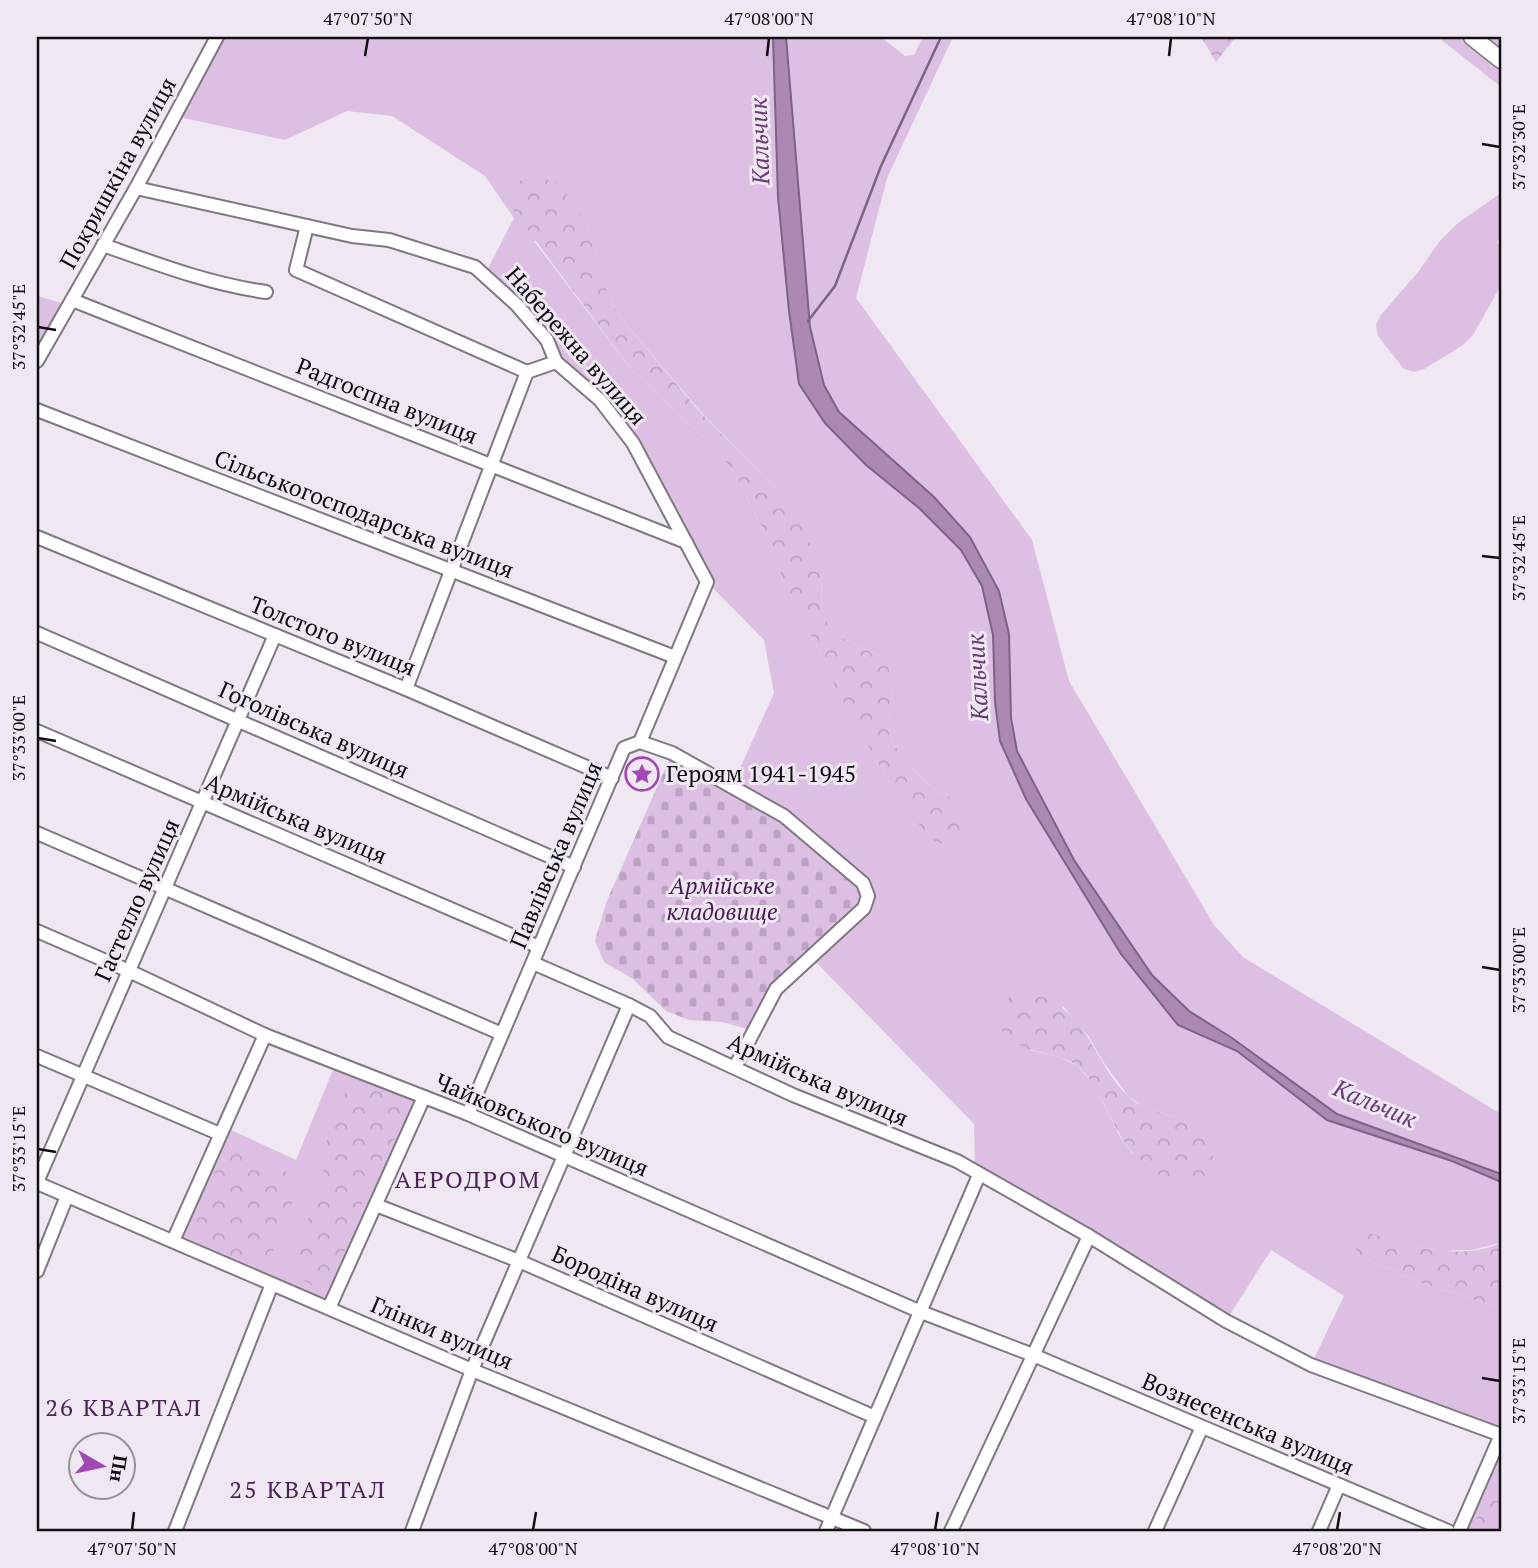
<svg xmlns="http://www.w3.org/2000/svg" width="1538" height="1568" viewBox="0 0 1538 1568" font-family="'PT Serif',serif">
  <defs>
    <pattern id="forest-crowns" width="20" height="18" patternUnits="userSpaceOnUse" patternTransform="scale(1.75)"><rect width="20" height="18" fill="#ddbfe4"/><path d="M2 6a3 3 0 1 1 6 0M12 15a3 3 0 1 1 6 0" fill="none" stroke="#bda3c3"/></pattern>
    <pattern id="cemetery-stones" width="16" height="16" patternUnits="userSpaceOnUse" patternTransform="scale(1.75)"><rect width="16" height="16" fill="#ddbfe4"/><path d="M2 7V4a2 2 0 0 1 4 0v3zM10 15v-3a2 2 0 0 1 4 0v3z" fill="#bda3c3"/></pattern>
  </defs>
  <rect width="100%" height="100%" fill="#efe7f1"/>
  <g fill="#ddbfe4" fill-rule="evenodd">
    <path d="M 200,37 L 773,37 L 778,197 L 789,311 L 799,384 L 825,423 L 866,465 L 919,508 L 961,550 L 982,586 L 993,635 L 995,702 L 1000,741 L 1026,799 L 1121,954 L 1178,1025 L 1237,1051 L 1327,1120 L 1452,1161 L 1501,1182 L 1501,1243 L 1471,1250 L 1442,1251 L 1413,1246 L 1364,1258 L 1424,1284 L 1501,1308 L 1501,1531 L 1460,1531 L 1500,1435 L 1311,1365 L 1344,1296 L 1271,1250 L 1226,1321 L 975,1172 L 974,1124 L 812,958 L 732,786 L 774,693 L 764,640 L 707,582 L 633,443 L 556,362 L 547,340 L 485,274 L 514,218 L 485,176 L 392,116 L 347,111 L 285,140 L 175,116 L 214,42 ZM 587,225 L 607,291 L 620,317 L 700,411 L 776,489 L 822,574 L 821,604 L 827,622 L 842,638 L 879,656 L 893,687 L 887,727 L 893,744 L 924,781 L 937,791 L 952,798 L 886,777 L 837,689 L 825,659 L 810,635 L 783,583 L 777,559 L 737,477 L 718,451 L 631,369 L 534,241 ZM 1063,1006 L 1089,1037 L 1102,1060 L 1128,1096 L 1146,1108 L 1184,1120 L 1133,1154 L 1119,1135 L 1095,1086 L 1078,1066 L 1059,1057 L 1030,1050 Z"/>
    <path d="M 786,37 L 881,37 L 905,56 L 914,55 L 923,37 L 953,37 L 887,178 L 856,298 L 1032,540 L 1069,681 L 1214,925 L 1243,957 L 1501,1114 L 1501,1174 L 1337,1114 L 1232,1038 L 1189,1011 L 1152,975 L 1074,860 L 1017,751 L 1011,718 L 1009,634 L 999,590 L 970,537 L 934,497 L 839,412 L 824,385 L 810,327 Z"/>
    <path d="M 1438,37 L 1501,37 L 1501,87 Z"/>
    <path d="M 1501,193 L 1501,237 L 1497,242 L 1501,247 L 1501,285 L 1473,335 L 1463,345 L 1424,369 L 1414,372 L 1404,369 L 1378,336 L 1376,325 L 1380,316 L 1419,271 L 1439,242 L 1458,223 Z"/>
    <path d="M 37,296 L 69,305 L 44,348 L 37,343 Z"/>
    <path d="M 266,1038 L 421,1098 L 327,1305 L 177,1240 ZM 269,1045 L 333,1070 L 296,1160 L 231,1130 Z"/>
  </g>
  <g fill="url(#forest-crowns)">
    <path d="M 1201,37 L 1236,37 L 1216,62 Z"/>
    <path d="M 529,177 L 541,177 L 555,182 L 575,204 L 587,225 L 607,291 L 620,317 L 699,411 L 776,489 L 800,523 L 818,558 L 822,574 L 821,604 L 827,622 L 842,638 L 879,656 L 888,667 L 893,687 L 887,727 L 893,744 L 924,781 L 937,791 L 952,798 L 963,808 L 968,823 L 965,835 L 958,843 L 947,845 L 936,842 L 926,834 L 886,777 L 836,689 L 825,659 L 793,608 L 783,583 L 777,559 L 737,477 L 718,451 L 631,369 L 512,209 L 509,196 L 513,184 Z"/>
    <path d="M 1033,993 C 1090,1011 1091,1060 1128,1096 C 1149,1116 1193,1116 1205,1131 C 1218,1145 1214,1160 1206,1175 C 1202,1177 1196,1180 1191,1181 C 1161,1185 1132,1157 1119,1133 C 1106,1111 1099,1087 1080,1068 C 1060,1048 999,1056 999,1018 C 999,1013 1001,1006 1004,1002 C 1011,993 1023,994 1033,993 Z"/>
    <path d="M 355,1082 L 374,1086 L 394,1096 L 402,1104 L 404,1119 L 383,1167 L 365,1192 L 355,1228 L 332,1282 L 327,1289 C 305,1287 289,1274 294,1251 L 324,1181 L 322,1154 L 330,1131 L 346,1091 Z"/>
    <path d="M 231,1148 C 246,1150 287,1165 292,1179 C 300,1199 279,1259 257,1263 C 244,1266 232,1258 221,1253 C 210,1248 201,1244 194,1235 L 200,1206 L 211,1185 L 218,1163 L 226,1150 Z"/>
    <path d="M 1366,1232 C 1408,1245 1458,1262 1501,1243 L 1501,1308 L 1424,1284 L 1364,1258 C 1357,1252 1353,1248 1354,1238 L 1360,1233 Z"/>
    <path d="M 1501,1462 L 1501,1499 L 1488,1531 L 1471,1531 Z"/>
  </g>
  <path fill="url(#cemetery-stones)" d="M 672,753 L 784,816 L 868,896 L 776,989 L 755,1031 L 722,1022 L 689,1020 L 666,1011 L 633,979 L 604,962 L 595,941 L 606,903 Z"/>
  <path fill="#ab89b3" stroke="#7c6482" stroke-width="2" d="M 773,37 L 786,37 L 810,327 L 824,385 L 839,412 L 934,497 L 970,537 L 999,591 L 1009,634 L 1011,718 L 1017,751 L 1074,860 L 1152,975 L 1189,1011 L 1232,1038 L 1337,1114 L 1501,1174 L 1501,1182 L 1452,1161 L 1327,1120 L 1237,1051 L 1178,1025 L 1121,954 L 1026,799 L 1000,741 L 995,702 L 993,635 L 982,586 L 961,550 L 919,508 L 866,465 L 825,423 L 799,384 L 789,311 L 778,197 Z"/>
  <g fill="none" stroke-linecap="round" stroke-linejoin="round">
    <path stroke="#7c6482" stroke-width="2.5" d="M 808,321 L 835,286 L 881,166 L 941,37"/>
    <defs>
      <g id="minor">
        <path d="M 136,188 L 352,236 L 389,240 L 475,267 L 517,305 L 547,340 L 556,362 L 600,400 L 633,443 L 707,582 L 640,742 L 624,748 L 468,1114"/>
        <path d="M 307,226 L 296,270 L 527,372"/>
        <path d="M 103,245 C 157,264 209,284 266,292"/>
        <path d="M 72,300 L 686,542"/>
        <path d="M 37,361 L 136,188 L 217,37"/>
        <path d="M 527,372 L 556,362"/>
        <path d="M 37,410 L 675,657"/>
        <path d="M 37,537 L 406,689 L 612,778"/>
        <path d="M 37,633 L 574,867"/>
        <path d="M 406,689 L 527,372"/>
        <path d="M 37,731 L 539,947"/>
        <path d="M 640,742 L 672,753 L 784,816 L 863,883 L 868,896 L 864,908 L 776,989 L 735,1067"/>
        <path d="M 37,833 L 502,1034"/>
        <path d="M 37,931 L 129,971 L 265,1035 L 468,1114 L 921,1312 L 1033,1355 L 1448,1531"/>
        <path d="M 533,963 L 629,1005 L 650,1016 L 668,1037 L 793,1095 L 957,1161 L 1089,1236 L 1226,1321 L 1311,1365 L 1501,1435 L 1459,1531"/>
        <path d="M 37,1056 L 220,1134"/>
        <path d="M 37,1182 L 275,635"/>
        <path d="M 37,1183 L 472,1370 L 864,1531"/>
        <path d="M 376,1205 L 519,1261 L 875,1417"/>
        <path d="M 173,1241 L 265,1035"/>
        <path d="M 37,1271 L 67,1196"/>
        <path d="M 329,1308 L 424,1097"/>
        <path d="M 175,1531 L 272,1284"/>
        <path d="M 412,1531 L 472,1370 L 629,1005"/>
        <path d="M 826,1531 L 979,1175"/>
        <path d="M 951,1531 L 1089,1236"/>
        <path d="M 1155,1531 L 1202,1427"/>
        <path d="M 1319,1531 L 1339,1485"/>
      </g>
      <path id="major" d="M 1472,37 L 1501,60"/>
    </defs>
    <use href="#minor" stroke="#7f7881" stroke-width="16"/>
    <use href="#major" stroke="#7f7881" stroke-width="19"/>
    <use href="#minor" stroke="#fff" stroke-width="12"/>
    <use href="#major" stroke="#fff" stroke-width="16"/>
  </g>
  <path fill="none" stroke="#100e11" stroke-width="2.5" d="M 365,56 L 368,38M 767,56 L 769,38M 1169,56 L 1171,38M 1482,144 L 1500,147M 38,327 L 56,330M 1482,556 L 1500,558M 38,738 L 56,741M 1482,967 L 1500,970M 38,1149 L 56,1152M 1482,1378 L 1500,1381M 132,1530 L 134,1512M 533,1530 L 536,1512M 935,1530 L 938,1512M 1337,1530 L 1340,1512"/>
  <defs>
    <symbol id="sight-ring" viewBox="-11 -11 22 22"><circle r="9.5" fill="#efe7f1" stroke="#a048b4" stroke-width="1.5"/><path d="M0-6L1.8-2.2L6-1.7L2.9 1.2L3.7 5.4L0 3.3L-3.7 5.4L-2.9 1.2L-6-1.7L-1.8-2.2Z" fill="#a048b4"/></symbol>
  </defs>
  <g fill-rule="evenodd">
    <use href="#sight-ring" x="623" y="755" width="38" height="38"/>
  </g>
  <g text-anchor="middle" stroke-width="6" stroke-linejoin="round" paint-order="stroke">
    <g font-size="23" fill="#100e11" stroke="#efe7f1">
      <text transform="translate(118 173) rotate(-61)" y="8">Покришкіна вулиця</text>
      <text transform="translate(576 346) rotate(49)" y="8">Набережна вулиця</text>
      <text transform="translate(387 401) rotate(22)" y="8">Радгоспна вулиця</text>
      <text transform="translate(364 514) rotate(21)" y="8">Сільськогосподарська вулиця</text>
      <text transform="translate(333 636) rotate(22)" y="8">Толстого вулиця</text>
      <text transform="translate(314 730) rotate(24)" y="8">Гоголівська вулиця</text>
      <text transform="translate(296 819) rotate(23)" y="8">Армійська вулиця</text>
      <text transform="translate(556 855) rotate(-67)" y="8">Павлівська вулиця</text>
      <text transform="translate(137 900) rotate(-66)" y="8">Гастелло вулиця</text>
      <text transform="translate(818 1080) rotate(24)" y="8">Армійська вулиця</text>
      <text transform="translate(542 1125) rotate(23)" y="8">Чайковського вулиця</text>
      <text transform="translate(635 1289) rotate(24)" y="8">Бородіна вулиця</text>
      <text transform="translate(442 1333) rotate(23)" y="8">Глінки вулиця</text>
      <text transform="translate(1248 1424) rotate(23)" y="8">Вознесенська вулиця</text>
    </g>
    <g font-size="23" fill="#100e11" stroke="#efe7f1" text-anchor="start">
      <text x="666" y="782">Героям 1941-1945</text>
    </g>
    <g font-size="23" font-style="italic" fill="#471b51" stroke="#efe7f1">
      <text x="722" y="894">Армійське<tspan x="722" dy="26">кладовище</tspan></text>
    </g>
    <g font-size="24" font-style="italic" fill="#6a3d74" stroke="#efe7f1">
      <text transform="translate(760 141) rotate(-92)" y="8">Кальчик</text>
      <text transform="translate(978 677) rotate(-93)" y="8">Кальчик</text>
      <text transform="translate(1375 1104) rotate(23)" y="8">Кальчик</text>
    </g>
    <g font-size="24" letter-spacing="2" fill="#4d2357" stroke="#efe7f1">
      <text x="468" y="1188">АЕРОДРОМ</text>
      <text x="124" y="1416">26 КВАРТАЛ</text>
      <text x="308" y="1498">25 КВАРТАЛ</text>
    </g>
  </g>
  <rect width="1538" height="1568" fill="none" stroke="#efe7f1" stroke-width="77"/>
  <g transform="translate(102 1466) rotate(99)"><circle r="33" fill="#efe7f1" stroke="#969097" stroke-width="2"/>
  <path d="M0-5L12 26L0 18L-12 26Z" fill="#a048b4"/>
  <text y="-10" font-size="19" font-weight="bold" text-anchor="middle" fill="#100e11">Пн</text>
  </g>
  <rect x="38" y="38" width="1462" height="1492" fill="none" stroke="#100e11" stroke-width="2.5"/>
  <g font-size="18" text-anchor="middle" fill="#100e11">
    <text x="368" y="25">47°07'50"N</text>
    <text x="769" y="25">47°08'00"N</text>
    <text x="1171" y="25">47°08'10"N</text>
    <text transform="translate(1519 147) rotate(-90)" y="6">37°32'30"E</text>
    <text transform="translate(19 327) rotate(-90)" y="6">37°32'45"E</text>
    <text transform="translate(1519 558) rotate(-90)" y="6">37°32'45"E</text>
    <text transform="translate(19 738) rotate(-90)" y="6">37°33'00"E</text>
    <text transform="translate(1519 970) rotate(-90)" y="6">37°33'00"E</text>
    <text transform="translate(19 1149) rotate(-90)" y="6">37°33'15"E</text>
    <text transform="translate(1519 1381) rotate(-90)" y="6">37°33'15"E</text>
    <text x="132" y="1555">47°07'50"N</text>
    <text x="533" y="1555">47°08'00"N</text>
    <text x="935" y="1555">47°08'10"N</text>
    <text x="1337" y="1555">47°08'20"N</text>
  </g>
</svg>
